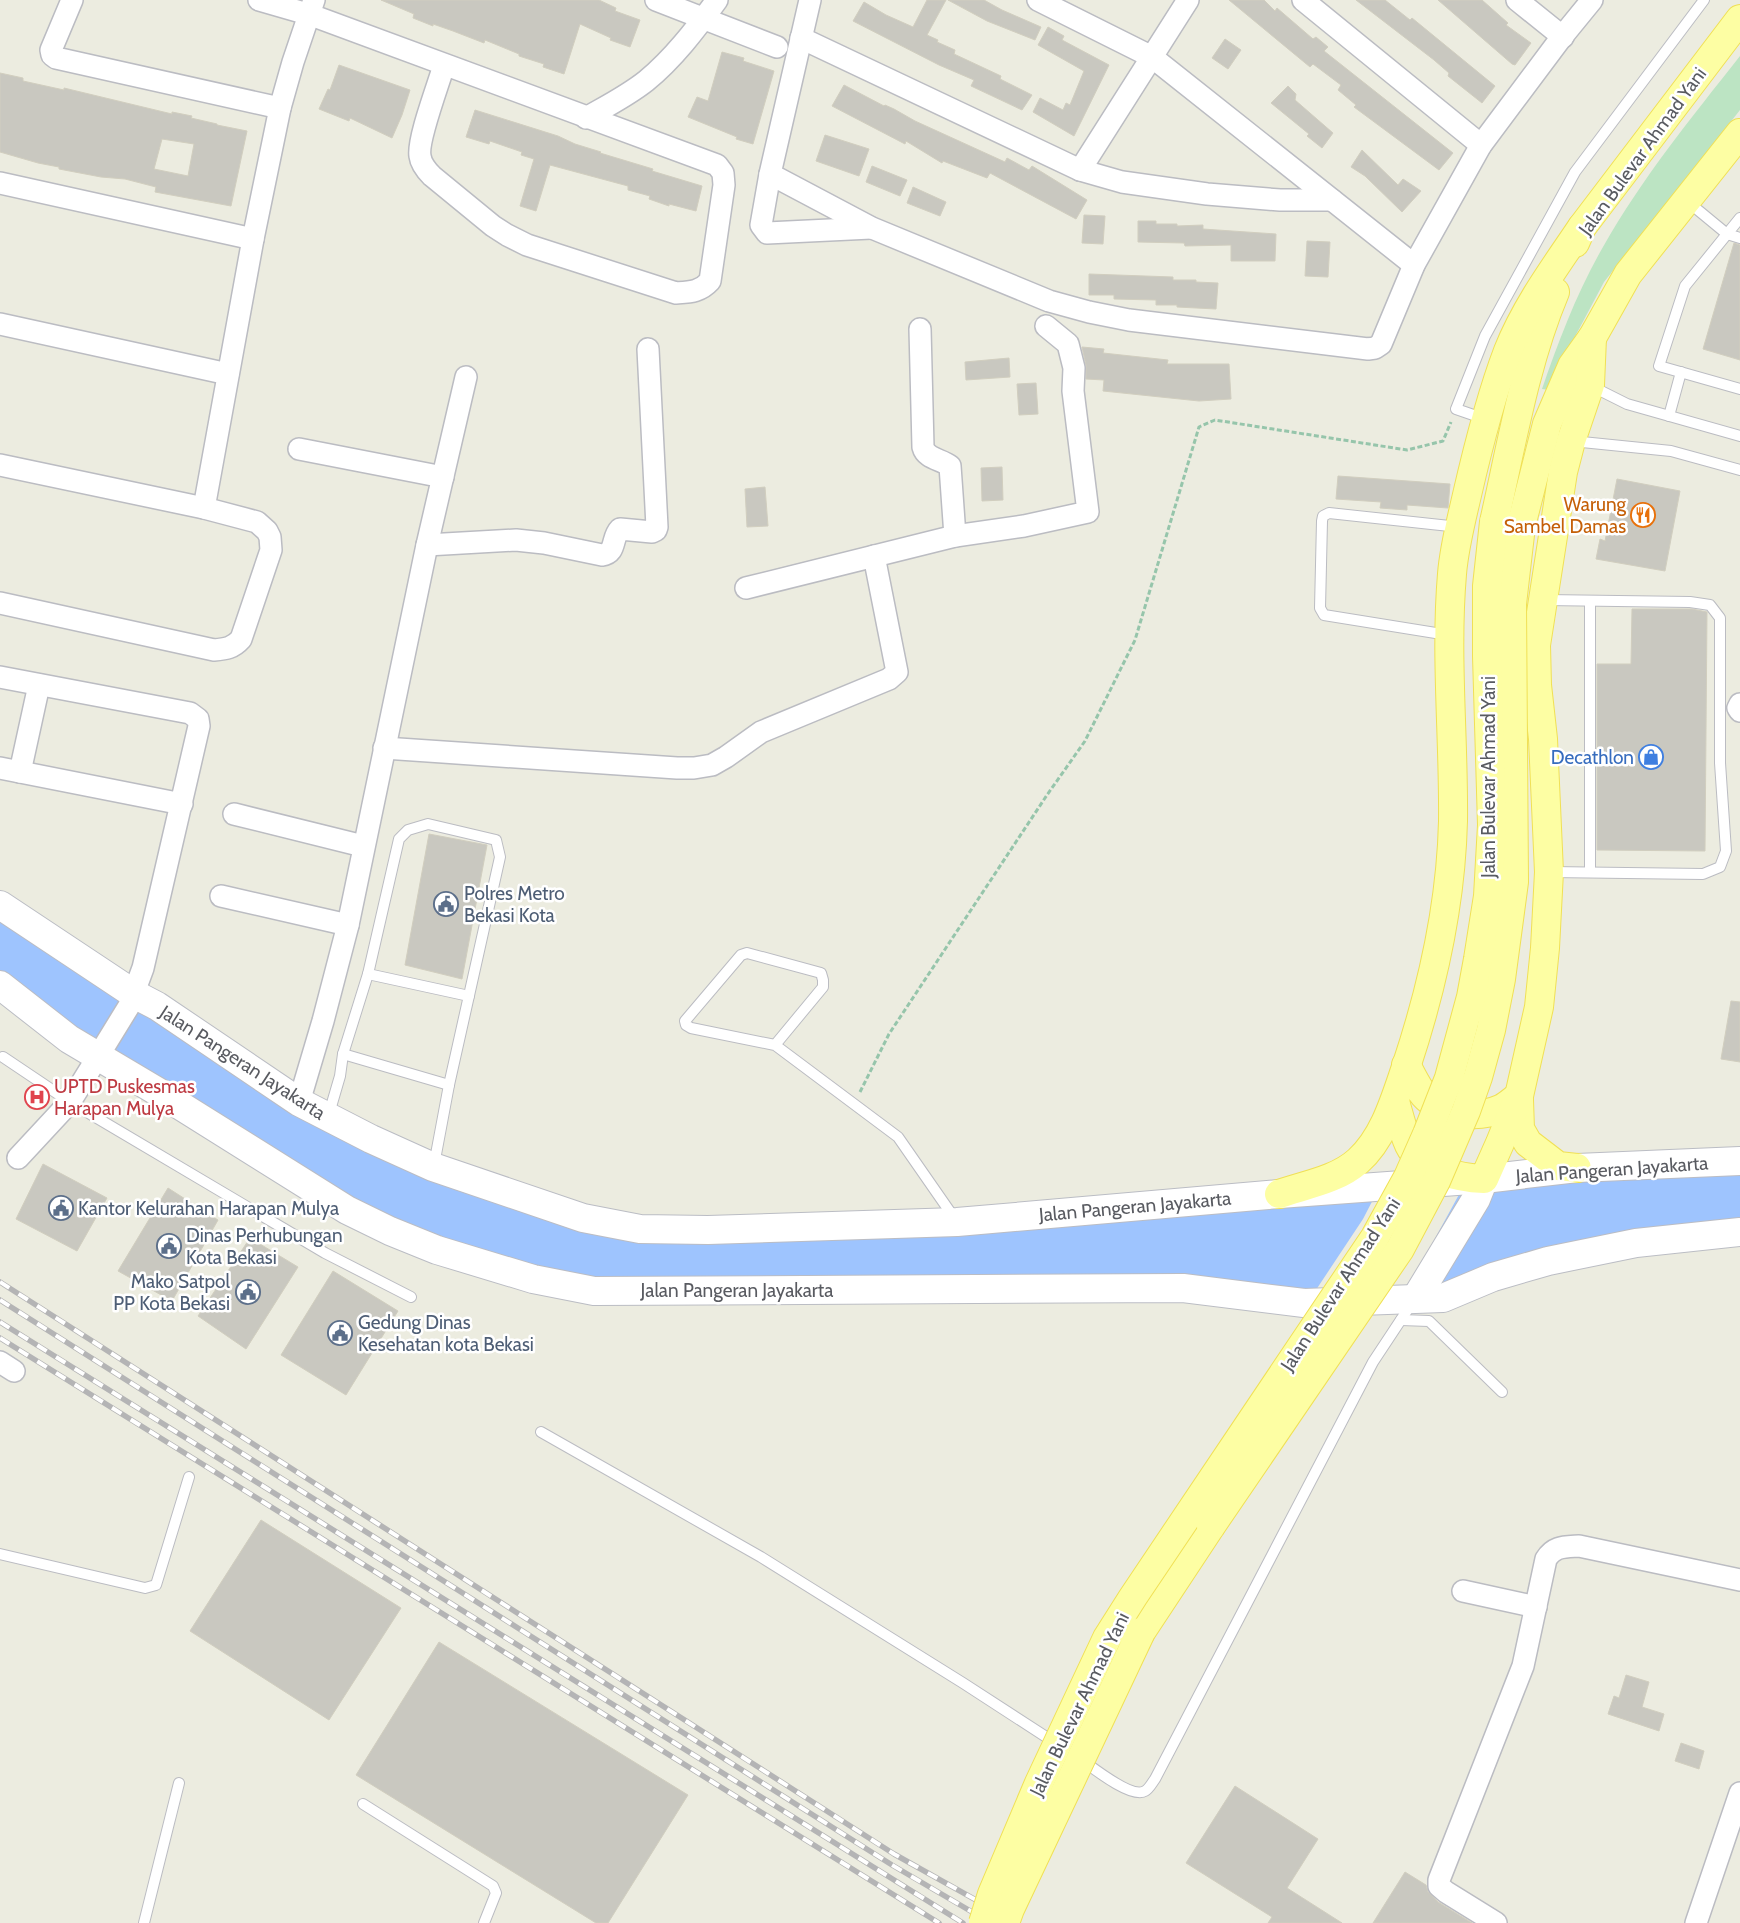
<svg xmlns="http://www.w3.org/2000/svg" width="1740" height="1923" viewBox="0 0 1740 1923" font-family="Cabin,sans-serif">
  <rect width="100%" height="100%" fill="#ecece0"/>
  <path fill="#bce4c3" d="M 1740,56 L 1740,110 L 1604,282 L 1570,346 L 1550,390 L 1542,389 C 1559,340 1577,292 1603,247 C 1642,178 1692,117 1740,56 Z"/>
  <path fill="#9ec4fe" d="M 0,905 L 328,1118 L 640,1229 L 1740,1161 L 1740,1232 L 1443,1298 L 594,1291 L 437,1250 L 0,985 Z"/>
  <path fill="#ecece0" d="M 1468,1178 L 1420,1266 L 1397,1301 L 1306,1305 L 1363,1219 L 1379,1188 Z"/>
  <g fill="#c9c8c0" stroke="#d1cebf" fill-rule="evenodd">
    <path d="M 381,0 L 599,0 L 616,8 L 615,11 L 640,20 L 630,47 L 610,40 L 611,38 L 580,24 L 564,74 L 543,67 L 544,64 L 519,56 L 519,54 L 485,40 L 484,43 L 453,31 L 433,24 L 433,26 L 413,18 L 414,14 Z"/>
    <path d="M 927,0 L 946,0 L 927,35 L 938,40 L 937,42 L 955,50 L 954,54 L 1001,76 L 1000,79 L 1032,95 L 1022,110 L 971,86 L 974,80 L 939,65 L 853,21 L 864,2 L 886,15 L 913,27 Z"/>
    <path d="M 948,0 L 984,0 L 1002,10 L 1041,27 L 1035,40 L 987,21 Z"/>
    <path d="M 1229,0 L 1264,0 L 1275,11 L 1277,8 L 1313,39 L 1316,37 L 1328,47 L 1324,51 L 1453,153 L 1439,170 L 1354,107 L 1356,105 L 1338,90 L 1341,85 L 1313,64 L 1310,67 Z"/>
    <path d="M 1356,0 L 1385,0 L 1410,20 L 1412,18 L 1495,86 L 1482,103 L 1448,76 L 1449,73 L 1434,60 Z"/>
    <path d="M 1438,0 L 1482,0 L 1508,23 L 1506,25 L 1531,43 L 1515,65 L 1512,64 Z"/>
    <path d="M 1048,27 L 1064,36 L 1062,40 L 1109,65 L 1074,136 L 1033,112 L 1040,98 L 1063,110 L 1066,103 L 1070,105 L 1084,71 L 1038,45 Z"/>
    <path d="M 1225,39 L 1241,50 L 1228,69 L 1212,58 Z"/>
    <path d="M 722,52 L 744,58 L 743,61 L 774,71 L 753,144 L 736,139 L 737,137 L 688,117 L 697,97 L 708,101 Z"/>
    <path d="M 339,65 L 410,90 L 402,115 L 392,138 L 350,118 L 349,121 L 319,109 L 328,89 L 330,90 Z"/>
    <path d="M 0,73 L 23,78 L 23,81 L 64,90 L 64,88 L 172,114 L 172,112 L 192,116 L 191,118 L 217,124 L 217,125 L 247,131 L 231,206 L 155,192 L 156,187 L 125,179 L 101,177 L 59,169 L 59,167 L 38,163 L 0,152 ZM 162,139 L 194,144 L 188,176 L 154,169 Z"/>
    <path d="M 844,85 L 884,106 L 885,105 L 894,109 L 915,121 L 1005,162 L 1007,158 L 1029,170 L 1032,166 L 1087,200 L 1076,219 L 990,173 L 987,178 L 943,161 L 942,163 L 906,141 L 905,144 L 832,106 Z"/>
    <path d="M 1288,86 L 1296,94 L 1295,100 L 1333,133 L 1322,148 L 1307,136 L 1309,134 L 1271,103 Z"/>
    <path d="M 475,110 L 558,136 L 575,144 L 601,152 L 600,153 L 653,169 L 652,171 L 702,186 L 696,211 L 669,204 L 669,206 L 649,199 L 650,196 L 628,190 L 628,186 L 550,165 L 536,211 L 520,206 L 534,159 L 521,155 L 522,152 L 490,141 L 489,144 L 466,137 Z"/>
    <path d="M 825,135 L 869,149 L 859,176 L 816,161 Z"/>
    <path d="M 1362,150 L 1398,185 L 1403,179 L 1421,191 L 1402,212 L 1365,176 L 1351,167 Z"/>
    <path d="M 872,166 L 907,180 L 900,196 L 866,182 Z"/>
    <path d="M 913,187 L 946,202 L 940,216 L 907,203 Z"/>
    <path d="M 1084,215 L 1105,216 L 1103,244 L 1082,243 Z"/>
    <path d="M 1138,221 L 1156,221 L 1156,224 L 1177,224 L 1177,226 L 1203,225 L 1203,229 L 1276,234 L 1275,261 L 1231,261 L 1231,245 L 1185,246 L 1184,243 L 1138,242 Z"/>
    <path d="M 1307,241 L 1330,242 L 1328,277 L 1305,276 Z"/>
    <path d="M 1734,243 L 1740,245 L 1740,360 L 1703,349 Z"/>
    <path d="M 1089,274 L 1173,277 L 1173,280 L 1196,280 L 1196,282 L 1218,283 L 1216,309 L 1177,307 L 1177,305 L 1156,305 L 1156,300 L 1114,299 L 1114,295 L 1089,295 Z"/>
    <path d="M 1082,347 L 1104,349 L 1103,353 L 1168,360 L 1167,364 L 1229,364 L 1231,399 L 1199,401 L 1103,391 L 1104,380 L 1086,379 L 1086,365 Z"/>
    <path d="M 1009,358 L 1010,377 L 966,380 L 965,362 Z"/>
    <path d="M 1036,383 L 1038,414 L 1019,415 L 1017,384 Z"/>
    <path d="M 1002,467 L 1003,500 L 982,501 L 981,468 Z"/>
    <path d="M 1338,476 L 1450,484 L 1448,508 L 1407,505 L 1407,510 L 1380,508 L 1381,502 L 1336,499 Z"/>
    <path d="M 1617,479 L 1680,491 L 1665,571 L 1596,559 L 1600,539 L 1605,541 Z"/>
    <path d="M 765,487 L 768,526 L 747,527 L 745,489 Z"/>
    <path d="M 1632,609 L 1692,609 L 1707,612 L 1705,851 L 1597,850 L 1597,664 L 1631,664 Z"/>
    <path d="M 429,834 L 487,845 L 462,979 L 405,965 Z"/>
    <path d="M 1731,1001 L 1740,1002 L 1740,1062 L 1721,1059 Z"/>
    <path d="M 43,1164 L 107,1198 L 77,1251 L 16,1219 Z"/>
    <path d="M 168,1188 L 218,1220 L 172,1301 L 118,1271 Z"/>
    <path d="M 250,1238 L 298,1267 L 246,1349 L 198,1316 Z"/>
    <path d="M 333,1271 L 398,1311 L 346,1395 L 281,1355 Z"/>
    <path d="M 261,1520 L 401,1608 L 329,1720 L 190,1631 Z"/>
    <path d="M 439,1642 L 688,1795 L 608,1923 L 596,1923 L 356,1775 Z"/>
    <path d="M 1626,1675 L 1649,1682 L 1642,1707 L 1664,1714 L 1659,1731 L 1608,1714 L 1614,1696 L 1619,1698 Z"/>
    <path d="M 1681,1743 L 1704,1751 L 1699,1769 L 1675,1761 Z"/>
    <path d="M 1235,1786 L 1318,1839 L 1287,1888 L 1342,1923 L 1268,1923 L 1272,1917 L 1186,1863 Z"/>
    <path d="M 1405,1872 L 1426,1885 L 1428,1892 L 1438,1902 L 1472,1923 L 1373,1923 Z"/>
  </g>
  <g fill="none" stroke-linecap="round" stroke-linejoin="round">
    <defs>
      <g id="lane">
        <path d="M 1687,201 L 1727,234 L 1740,238"/>
        <path d="M 1740,218 L 1685,286 L 1659,366 L 1740,389"/>
        <path d="M 1591,386 L 1627,404 L 1740,436"/>
        <path d="M 1669,416 L 1681,372"/>
        <path d="M 1485,419 L 1456,409 L 1485,336 L 1575,172 L 1704,0"/>
        <path d="M 1572,441 L 1671,451 L 1740,470"/>
        <path d="M 1545,600 L 1690,602 L 1710,605 L 1720,618 L 1720,763 L 1726,851 L 1720,867 L 1703,874 L 1550,872"/>
        <path d="M 1590,602 L 1590,872"/>
        <path d="M 1448,635 L 1324,615 L 1320,608 L 1322,521 L 1323,516 L 1329,513 L 1459,527"/>
        <path d="M 368,974 L 469,996"/>
        <path d="M 775,1045 L 823,987 L 823,980 L 821,973 L 747,953 L 741,955 L 685,1021 L 686,1025 L 691,1028 L 775,1045 L 898,1137 L 955,1219"/>
        <path d="M 343,1054 L 449,1085"/>
        <path d="M 3,1057 L 70,1102 L 325,1253 L 411,1297"/>
        <path d="M 328,1117 L 340,1076 L 343,1054 L 368,974 L 399,839 L 408,830 L 428,824 L 496,840 L 500,857 L 449,1085 L 434,1165"/>
        <path d="M 1401,1320 L 1429,1321 L 1502,1392"/>
        <path d="M 541,1432 L 761,1557 L 963,1683 L 1057,1744"/>
        <path d="M 0,1554 L 145,1588 L 156,1585 L 189,1477"/>
        <path d="M 1082,1760 C 1093,1768 1132,1799 1145,1791 C 1149,1789 1152,1783 1155,1779 L 1373,1362 L 1412,1303"/>
        <path d="M 363,1804 L 493,1886 L 496,1893 L 484,1923"/>
        <path d="M 144,1923 L 179,1783"/>
      </g>
      <g id="street">
        <path d="M 72,0 L 51,50 L 52,55 L 56,58 L 280,108"/>
        <path d="M 259,0 L 311,15 L 717,165 L 723,173 L 724,185 L 710,281 C 700,292 690,292 676,293 L 527,245 L 507,235 L 493,226 L 432,176 C 426,170 421,164 420,156 C 417,140 439,83 444,65"/>
        <path d="M 656,0 L 777,47"/>
        <path d="M 810,0 L 770,174 L 872,228 L 1049,301 L 1089,312 L 1129,320 L 1368,349 L 1375,348 L 1381,344 L 1414,265 L 1481,145 L 1561,38 L 1592,0"/>
        <path d="M 1038,0 L 1152,57 L 1414,265"/>
        <path d="M 1303,0 L 1481,145"/>
        <path d="M 1517,0 L 1563,37"/>
        <path d="M 801,38 L 1080,170 L 1122,182 L 1207,194 L 1280,200 L 1332,200"/>
        <path d="M 586,118 C 607,106 627,96 646,81 C 673,59 696,29 717,0"/>
        <path d="M 1080,170 L 1188,0"/>
        <path d="M 770,174 L 761,225 L 767,233 L 871,228"/>
        <path d="M 0,183 L 253,239"/>
        <path d="M 0,324 L 228,374"/>
        <path d="M 920,329 L 923,447 C 926,459 941,459 950,466 L 955,536"/>
        <path d="M 299,449 L 443,477"/>
        <path d="M 0,465 L 204,508 L 257,522 L 267,531 L 270,537 L 271,550 L 241,639 C 233,648 226,649 214,650 L 0,603"/>
        <path d="M 204,508 L 253,239 L 280,108 L 293,62 L 314,0"/>
        <path d="M 427,545 L 516,540 L 544,543 L 602,555 C 617,553 611,538 620,529 L 652,532 L 656,530 L 657,527 L 648,349"/>
        <path d="M 746,588 L 955,536 L 1024,526 L 1088,512 L 1073,391 L 1074,368 L 1068,344 L 1046,326"/>
        <path d="M 0,677 L 190,713 L 198,719 L 199,726 L 143,968 L 129,1006 L 70,1102 L 18,1158"/>
        <path d="M 1740,704 L 1738,708 L 1740,711"/>
        <path d="M 384,748 L 677,768 L 694,768 L 712,765 L 726,757 L 761,732 L 889,679 L 897,672 L 874,556"/>
        <path d="M 0,768 L 182,804"/>
        <path d="M 20,772 L 39,685"/>
        <path d="M 234,814 L 363,846"/>
        <path d="M 221,896 L 348,925"/>
        <path d="M 299,1102 L 323,1021 L 348,925 L 427,545 L 466,377"/>
        <path d="M 0,1362 L 14,1371"/>
        <path d="M 1463,1591 L 1536,1607"/>
        <path d="M 1496,1923 L 1446,1892 L 1439,1886 L 1439,1880 L 1523,1666 L 1546,1559 C 1554,1546 1564,1547 1579,1546 L 1740,1580"/>
        <path d="M 1696,1923 L 1740,1793"/>
      </g>
      <g id="secondary">
        <path d="M 0,905 L 134,994 L 157,1006 L 299,1102 L 371,1139 L 433,1167 L 583,1218 L 640,1229 L 708,1230 L 957,1222 L 1279,1194 L 1484,1179 L 1577,1168 L 1740,1161"/>
        <path d="M 0,985 L 69,1039 L 165,1096 L 347,1210 L 390,1231 L 437,1250 L 533,1279 L 594,1291 L 1183,1288 L 1304,1303 L 1443,1298 L 1493,1277 L 1548,1261 L 1636,1243 L 1740,1232"/>
        <path d="M 1416,1298 L 1476,1199 L 1484,1179"/>
      </g>
      <g id="primary">
        <path d="M 1575,243 L 1582,227 L 1740,19"/>
        <path d="M 1494,522 C 1511,447 1525,363 1555,292"/>
        <path d="M 1521,526 L 1547,424 L 1572,366 L 1592,338 L 1628,274 L 1740,133"/>
        <path d="M 1406,1065 C 1412,1075 1417,1087 1424,1095 C 1441,1114 1477,1119 1500,1109 C 1506,1107 1513,1100 1519,1096"/>
        <path d="M 1519,1100 L 1520,1129 L 1528,1143 L 1558,1166 L 1577,1168"/>
        <path d="M 1395,1101 C 1399,1115 1403,1132 1409,1145 C 1421,1170 1460,1178 1484,1179 L 1500,1143 L 1519,1096 L 1539,1007 L 1545,948 L 1549,872 L 1543,739 L 1537,685 L 1536,645 L 1563,472 L 1571,441 L 1590,385 L 1592,338"/>
        <path d="M 1279,1194 C 1305,1185 1337,1180 1358,1161 C 1384,1138 1395,1099 1406,1067 C 1433,986 1451,906 1453,821 C 1454,739 1445,656 1452,574 C 1454,548 1461,521 1467,495 C 1478,447 1490,398 1508,351 C 1526,306 1555,267 1582,227"/>
        <path d="M 1141,1632 L 1211,1526"/>
      </g>
    </defs>
    <use href="#lane" stroke="#bbbcc2" stroke-width="12"/>
    <use href="#street" stroke="#bbbcc2" stroke-width="24"/>
    <use href="#secondary" stroke="#bbbdc4" stroke-width="30"/>
    <use href="#primary" stroke="#f0e055" stroke-width="30"/>
    <path stroke="#96c5ab" stroke-width="3" stroke-dasharray="5 2.5" stroke-linecap="butt" d="M 860,1092 L 889,1034 L 1047,795 L 1085,741 L 1135,640 L 1199,427 L 1215,420 L 1407,450 L 1443,441 L 1451,422"/>
    <use href="#lane" stroke="#fff" stroke-width="10"/>
    <use href="#street" stroke="#fff" stroke-width="21"/>
    <use href="#secondary" stroke="#fff" stroke-width="28"/>
    <use href="#primary" stroke="#fdfea3" stroke-width="28"/>
    <defs>
      <g id="rail">
        <path d="M 0,1282 L 894,1854 L 1017,1923"/>
        <path d="M 0,1300 L 892,1865 L 991,1923"/>
        <path d="M 0,1322 L 963,1923"/>
        <path d="M 0,1338 L 939,1923"/>
      </g>
    </defs>
    <use href="#rail" stroke="#b4b4b5" stroke-width="5.5"/>
    <use href="#rail" stroke="#fff" stroke-width="4" stroke-dasharray="11" stroke-linecap="butt"/>
    <defs>
      <g id="primary-bridge">
        <path d="M 1211,1526 L 1400,1249 L 1436,1181 L 1466,1111 L 1478,1077 L 1491,1030 L 1501,979 L 1514,882 L 1512,604 L 1521,526"/>
        <path d="M 983,1923 L 992,1894 L 1039,1783 L 1107,1638 L 1133,1597 L 1375,1237 L 1408,1177 L 1427,1134 L 1449,1078 L 1471,997 L 1478,959 L 1488,896 L 1492,825 L 1487,656 L 1487,586 L 1494,522"/>
        <path d="M 1005,1923 L 1010,1909 L 1141,1632"/>
      </g>
    </defs>
    <use href="#primary-bridge" stroke="#f0e055" stroke-width="30" stroke-linecap="butt"/>
    <use href="#primary-bridge" stroke="#fdfea3" stroke-width="28"/>
  </g>
  <defs>
    <symbol id="restaurant-ring" viewBox="-11 -11 22 22"><circle r="9.5" fill="#fff" stroke="#e8710a" stroke-width="1.5"/><path d="M-5-6h1v4h1v-4h1v4h1v-4h1v5L-1.5 .5V6h-2V.5L-5-1ZM5-6V6H3V1.5H1.5Q1.5-4 5-6Z" fill="#e8710a"/></symbol>
    <symbol id="shop-ring" viewBox="-11 -11 22 22"><circle r="9.5" fill="#fff" stroke="#3f7fe0" stroke-width="1.5"/><path d="M-5-2.5h2.3a2.7 3.5 0 0 1 5.4 0H5L5.5 6h-11ZM-1.5-2.5h3a1.5 2.3 0 0 0-3 0Z" fill="#3f7fe0"/></symbol>
    <symbol id="civic-ring" viewBox="-11 -11 22 22"><circle r="9.5" fill="#fff" stroke="#5c6f8a" stroke-width="1.5"/><path d="M-.6-6.5H3V-4.5H.6V-3L4-1V1h2V6H-6V1h2V-1L-.6-3ZM-1.2 2.5V6h2.4V2.5Z" fill="#5c6f8a"/></symbol>
    <symbol id="hospital-ring" viewBox="-11 -11 22 22"><circle r="9.5" fill="#fff" stroke="#e0444e" stroke-width="1.5"/><path d="M-5-5h3v3.5h4V-5h3V5h-3V1.5h-4V5h-3Z" fill="#e0444e"/></symbol>
  </defs>
  <g fill-rule="evenodd">
    <use href="#restaurant-ring" x="1629" y="501" width="28" height="28"/>
    <use href="#shop-ring" x="1637" y="743" width="28" height="28"/>
    <use href="#civic-ring" x="432" y="890" width="28" height="28"/>
    <use href="#hospital-ring" x="23" y="1083" width="28" height="28"/>
    <use href="#civic-ring" x="47" y="1194" width="28" height="28"/>
    <use href="#civic-ring" x="155" y="1232" width="28" height="28"/>
    <use href="#civic-ring" x="234" y="1278" width="28" height="28"/>
    <use href="#civic-ring" x="326" y="1319" width="28" height="28"/>
  </g>
  <g text-anchor="middle" stroke-width="5" stroke-linejoin="round" paint-order="stroke">
    <g font-size="19" fill="#595b61" stroke="#fff">
      <text transform="translate(1642 151) rotate(-54)" y="7">Jalan Bulevar Ahmad Yani</text>
      <text transform="translate(1488 777) rotate(-90)" y="7">Jalan Bulevar Ahmad Yani</text>
      <text transform="translate(243 1062) rotate(33)" y="7">Jalan Pangeran Jayakarta</text>
      <text transform="translate(1612 1169) rotate(-4)" y="7">Jalan Pangeran Jayakarta</text>
      <text transform="translate(1135 1206) rotate(-5)" y="7">Jalan Pangeran Jayakarta</text>
      <text transform="translate(1340 1284) rotate(-57)" y="7">Jalan Bulevar Ahmad Yani</text>
      <text x="737" y="1297">Jalan Pangeran Jayakarta</text>
      <text transform="translate(1079 1704) rotate(-64)" y="7">Jalan Bulevar Ahmad Yani</text>
    </g>
    <g font-size="19" fill="#c56008" stroke="#fff" text-anchor="end">
      <text x="1626" y="511">Warung<tspan x="1626" dy="22">Sambel Damas</tspan></text>
    </g>
    <g font-size="19" fill="#366cbe" stroke="#fff" text-anchor="end">
      <text x="1634" y="764">Decathlon</text>
    </g>
    <g font-size="19" fill="#4e5e75" stroke="#fff" text-anchor="start">
      <text x="464" y="900">Polres Metro<tspan x="464" dy="22">Bekasi Kota</tspan></text>
      <text x="78" y="1215">Kantor Kelurahan Harapan Mulya</text>
      <text x="186" y="1242">Dinas Perhubungan<tspan x="186" dy="22">Kota Bekasi</tspan></text>
      <text x="230" y="1288" text-anchor="end">Mako Satpol<tspan x="230" dy="22">PP Kota Bekasi</tspan></text>
      <text x="358" y="1329">Gedung Dinas<tspan x="358" dy="22">Kesehatan kota Bekasi</tspan></text>
    </g>
    <g font-size="19" fill="#be3a42" stroke="#fff" text-anchor="start">
      <text x="54" y="1093">UPTD Puskesmas<tspan x="54" dy="22">Harapan Mulya</tspan></text>
    </g>
  </g>
</svg>
